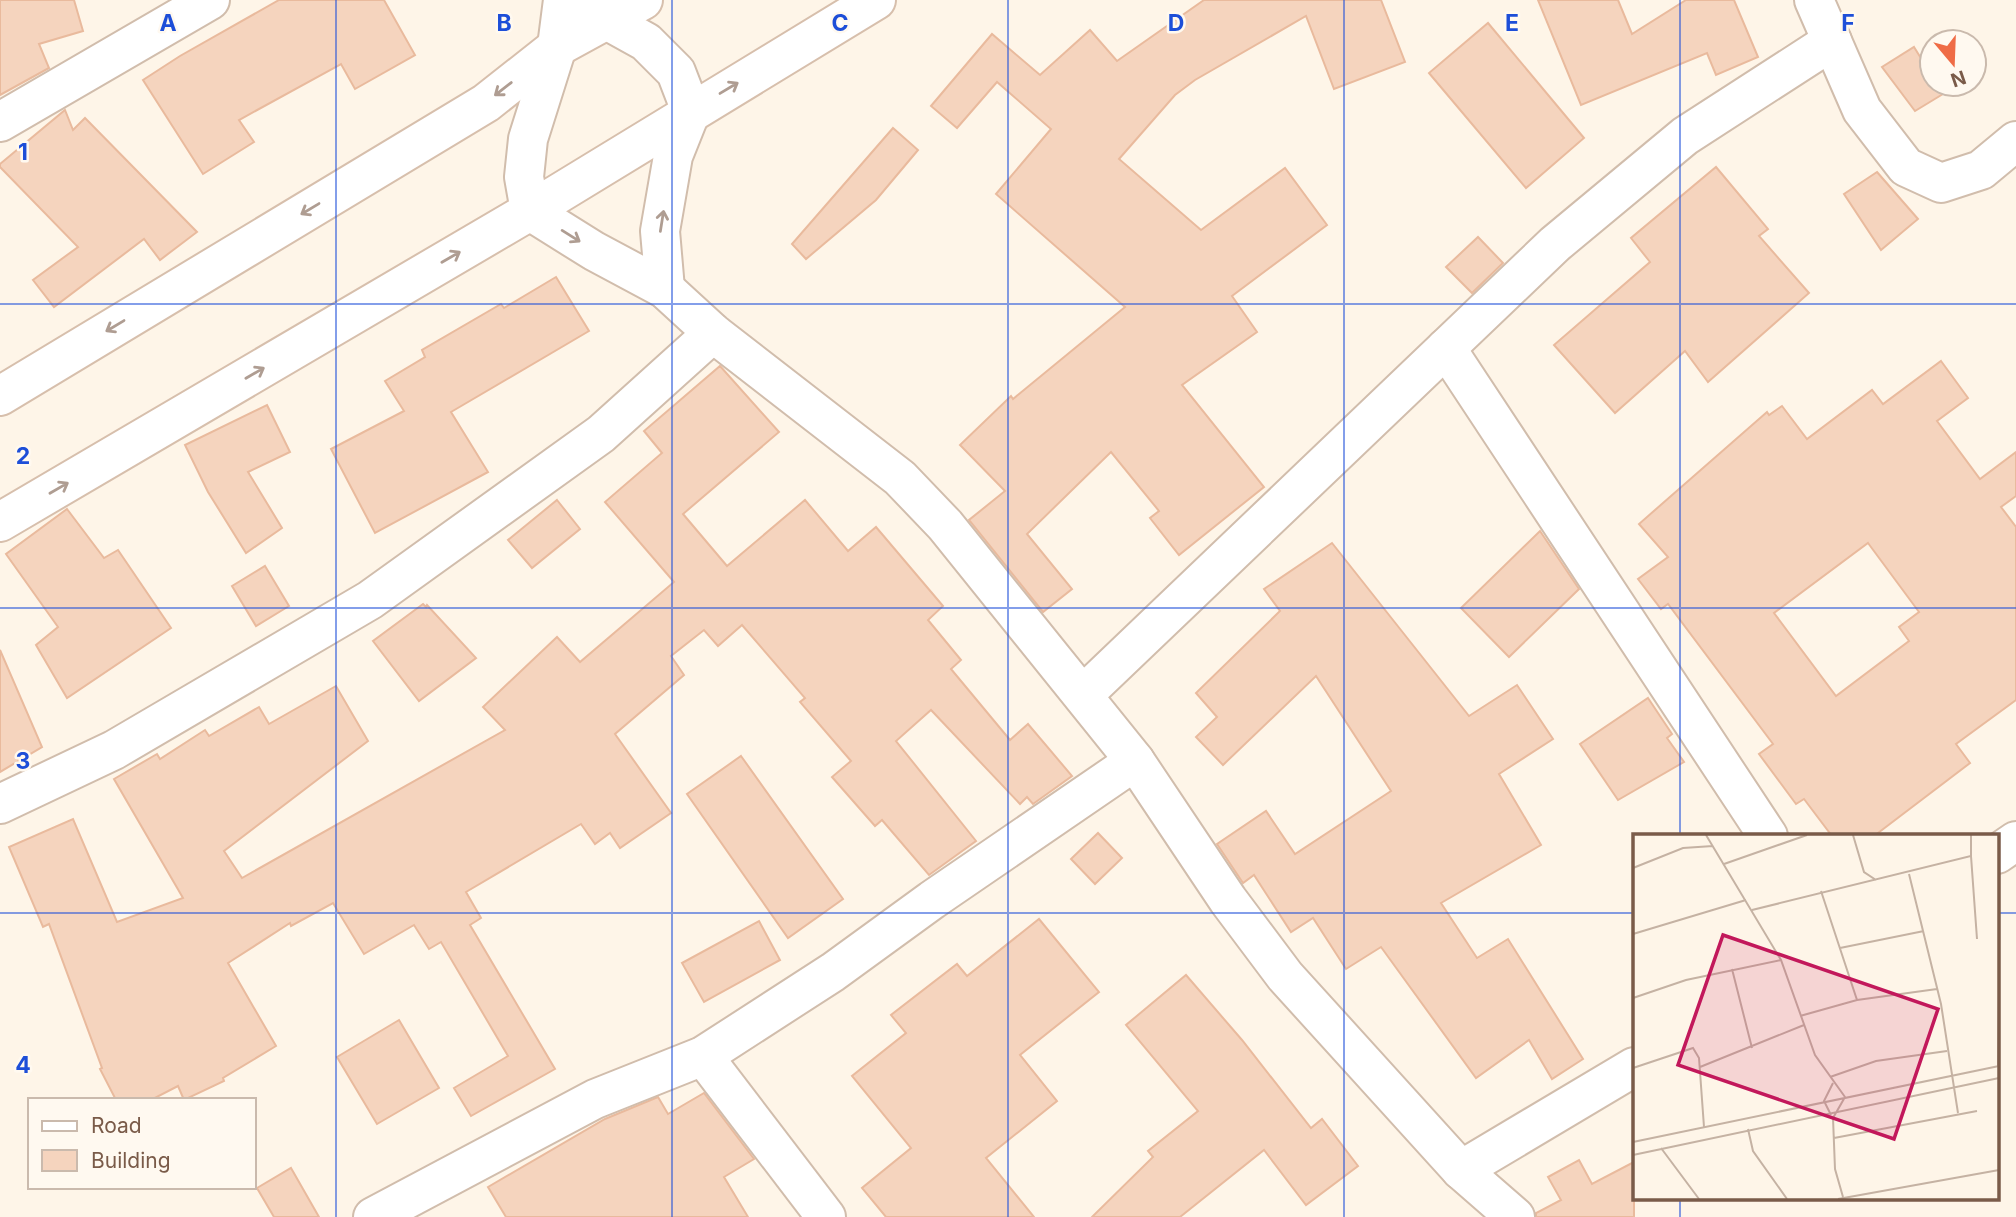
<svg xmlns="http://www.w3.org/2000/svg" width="2016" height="1217" viewBox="0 0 2016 1217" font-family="Inter,sans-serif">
  <rect width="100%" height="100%" fill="#fef5e8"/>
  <g fill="#f5d4be" stroke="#e9ba9d" stroke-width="2" fill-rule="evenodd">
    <path d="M 0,0 L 74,0 L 83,31 L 39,44 L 49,68 L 0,95 Z"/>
    <path d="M 279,0 L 384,0 L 415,55 L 355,89 L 341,64 L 239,120 L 254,142 L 203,174 L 143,80 L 180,56 Z"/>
    <path d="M 1204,0 L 1381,0 L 1405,62 L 1334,89 L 1306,16 L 1195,80 L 1175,95 L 1119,159 L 1201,230 L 1285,168 L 1327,225 L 1232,296 L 1257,332 L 1182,385 L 1264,487 L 1179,555 L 1150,518 L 1159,511 L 1111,452 L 1027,534 L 1072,589 L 1043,612 L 969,520 L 1005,491 L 960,445 L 1011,396 L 1013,399 L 1125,307 L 996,194 L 1051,129 L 997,82 L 957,128 L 931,106 L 992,34 L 1040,75 L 1090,30 L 1117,61 Z"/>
    <path d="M 1538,0 L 1618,0 L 1632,34 L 1686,0 L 1734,0 L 1758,57 L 1716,75 L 1707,53 L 1581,105 Z"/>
    <path d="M 1488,23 L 1584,138 L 1526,188 L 1429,73 Z"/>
    <path d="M 1914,47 L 1932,76 L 1932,84 L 1937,84 L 1943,94 L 1915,111 L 1882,67 Z"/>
    <path d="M 65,110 L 73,130 L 85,118 L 197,232 L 160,260 L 144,239 L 54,307 L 33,280 L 78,247 L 0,167 L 0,164 Z"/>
    <path d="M 893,128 L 918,150 L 876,200 L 806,259 L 792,244 Z"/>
    <path d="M 1716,167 L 1768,229 L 1759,236 L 1809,293 L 1708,382 L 1685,351 L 1615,413 L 1554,345 L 1650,262 L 1631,238 Z"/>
    <path d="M 1877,172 L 1918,219 L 1881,250 L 1844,194 Z"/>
    <path d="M 1478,237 L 1503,263 L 1472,293 L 1446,267 Z"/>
    <path d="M 556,277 L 589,331 L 451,412 L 488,472 L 375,533 L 331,449 L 404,411 L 385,381 L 425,357 L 422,350 L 501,304 L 504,308 Z"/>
    <path d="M 1941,361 L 1968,398 L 1937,421 L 1980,479 L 2016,452 L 2016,496 L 2001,507 L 2016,527 L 2016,700 L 1956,744 L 1970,763 L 1874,836 L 1832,836 L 1804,799 L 1796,804 L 1759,754 L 1773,744 L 1668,604 L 1661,609 L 1638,579 L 1668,557 L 1639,524 L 1767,412 L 1769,415 L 1782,406 L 1807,439 L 1872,390 L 1883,404 ZM 1868,543 L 1919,612 L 1899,627 L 1909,641 L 1836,696 L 1774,613 Z"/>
    <path d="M 720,366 L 779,432 L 683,514 L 727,566 L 805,500 L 848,551 L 876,527 L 943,606 L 928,620 L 961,660 L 951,669 L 1010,740 L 1028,724 L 1072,776 L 1033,804 L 1027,797 L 1020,804 L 931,710 L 896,741 L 976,841 L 929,875 L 882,820 L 875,826 L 832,777 L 851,761 L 800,702 L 805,698 L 742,625 L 718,646 L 704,630 L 671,656 L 684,675 L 615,734 L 671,813 L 620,848 L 610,833 L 595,844 L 581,824 L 466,892 L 481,918 L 470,925 L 555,1069 L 471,1116 L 454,1088 L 508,1056 L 441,942 L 429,949 L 414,925 L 364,954 L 333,903 L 291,926 L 290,923 L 228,963 L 276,1046 L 223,1078 L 224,1081 L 184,1100 L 178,1086 L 151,1100 L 116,1100 L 100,1069 L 102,1068 L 49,924 L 43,927 L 9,847 L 73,819 L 117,922 L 183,898 L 114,779 L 157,754 L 160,759 L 205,730 L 209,736 L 259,707 L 269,724 L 336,686 L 368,741 L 224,851 L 242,878 L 505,730 L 483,707 L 557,637 L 580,662 L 674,582 L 605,502 L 662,453 L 644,431 Z"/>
    <path d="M 267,405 L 290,452 L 248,472 L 282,528 L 246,553 L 208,492 L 185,445 Z"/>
    <path d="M 557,500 L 580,529 L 532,568 L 508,540 Z"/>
    <path d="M 67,509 L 104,558 L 118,550 L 171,628 L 67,698 L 36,645 L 58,627 L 6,554 Z"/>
    <path d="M 1540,531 L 1579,589 L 1509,657 L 1461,608 Z"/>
    <path d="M 1332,543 L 1469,716 L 1517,685 L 1553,739 L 1499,774 L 1541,845 L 1441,903 L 1477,958 L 1508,939 L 1583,1059 L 1552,1079 L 1529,1040 L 1476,1078 L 1381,947 L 1346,969 L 1313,918 L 1291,932 L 1254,875 L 1243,883 L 1217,844 L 1266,811 L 1295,854 L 1391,791 L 1316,676 L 1223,765 L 1196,737 L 1217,717 L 1196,693 L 1280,611 L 1264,589 Z"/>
    <path d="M 265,566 L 289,606 L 256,626 L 232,586 Z"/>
    <path d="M 423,604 L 426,607 L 427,605 L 476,658 L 419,701 L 373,641 Z"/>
    <path d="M 0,650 L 42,747 L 0,772 Z"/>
    <path d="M 1648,698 L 1672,734 L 1667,738 L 1684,762 L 1618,800 L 1580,744 Z"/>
    <path d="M 741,756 L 843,899 L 788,938 L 687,794 Z"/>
    <path d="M 1098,833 L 1122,858 L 1095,884 L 1071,859 Z"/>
    <path d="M 1039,919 L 1099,992 L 1020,1055 L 1057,1101 L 986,1158 L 1034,1217 L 886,1217 L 862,1188 L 911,1148 L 852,1076 L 906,1033 L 891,1015 L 957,964 L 967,976 Z"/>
    <path d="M 759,921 L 780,960 L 704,1002 L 682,963 Z"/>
    <path d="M 1186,975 L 1242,1040 L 1311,1128 L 1322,1119 L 1358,1166 L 1306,1205 L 1264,1150 L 1180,1217 L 1092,1217 L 1153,1157 L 1148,1151 L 1198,1111 L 1126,1025 Z"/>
    <path d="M 399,1020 L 439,1088 L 377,1124 L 337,1057 Z"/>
    <path d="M 704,1093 L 754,1159 L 724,1177 L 748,1217 L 506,1217 L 488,1187 L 605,1119 L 658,1097 L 668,1114 Z"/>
    <path d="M 1579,1160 L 1592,1184 L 1634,1162 L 1634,1217 L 1536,1217 L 1536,1213 L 1561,1200 L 1548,1177 Z"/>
    <path d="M 291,1168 L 319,1217 L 274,1217 L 257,1188 Z"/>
  </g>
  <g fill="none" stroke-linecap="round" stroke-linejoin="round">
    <defs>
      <g id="street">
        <path d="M 563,0 L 557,47 L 528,139 L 524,177 L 530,211 L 594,251 L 665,289 L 713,333 L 900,478 L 945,525 L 1135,761 L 1228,900 L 1285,976 L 1461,1170 L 1515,1217"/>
        <path d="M 1814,0 L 1862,110 L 1906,167 L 1941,183 L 1981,170 L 2016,141"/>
        <path d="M 581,6 L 646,42 L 676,72 L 691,111 L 673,156 L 660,231 L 665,289"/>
        <path d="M 0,122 L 210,0"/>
        <path d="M 1446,348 L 1768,836"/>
        <path d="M 1083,695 L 1555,244 L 1685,136 L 1832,41"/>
        <path d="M 0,804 L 114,750 L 370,600 L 601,434 L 713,333"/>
        <path d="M 1997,854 L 2016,841"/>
        <path d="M 703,1056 L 826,1217"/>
        <path d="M 1461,1170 L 1634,1067"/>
        <path d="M 373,1217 L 595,1099 L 703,1056 L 833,972 L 932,900 L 1135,761"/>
      </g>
      <g id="secondary">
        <path d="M 0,396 L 486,103 L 557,47 L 643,0"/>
        <path d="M 0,522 L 530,211 L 876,0"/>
      </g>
    </defs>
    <use href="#street" stroke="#d1bdac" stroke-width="42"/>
    <use href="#secondary" stroke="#d7bfac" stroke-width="42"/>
    <use href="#street" stroke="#fff" stroke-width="38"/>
    <use href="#secondary" stroke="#fff" stroke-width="38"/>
  </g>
  <defs><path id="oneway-shaft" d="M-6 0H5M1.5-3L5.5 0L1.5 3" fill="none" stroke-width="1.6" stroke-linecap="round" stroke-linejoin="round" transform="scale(1.75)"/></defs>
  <g stroke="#af9d92">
    <use href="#oneway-shaft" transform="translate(729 88) rotate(-31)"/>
    <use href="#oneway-shaft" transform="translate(503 89) rotate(142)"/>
    <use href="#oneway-shaft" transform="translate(310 209) rotate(149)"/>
    <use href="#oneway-shaft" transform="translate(662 221) rotate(-81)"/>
    <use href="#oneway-shaft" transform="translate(571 236) rotate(32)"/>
    <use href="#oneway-shaft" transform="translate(451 257) rotate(-30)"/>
    <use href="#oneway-shaft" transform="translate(115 326) rotate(149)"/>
    <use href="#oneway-shaft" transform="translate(255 373) rotate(-30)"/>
    <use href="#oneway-shaft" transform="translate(59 488) rotate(-30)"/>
  </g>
  <path fill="none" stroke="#1d4ed8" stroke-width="2" stroke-opacity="0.55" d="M 336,0 L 336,1217M 672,0 L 672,1217M 1008,0 L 1008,1217M 1344,0 L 1344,1217M 1680,0 L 1680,836M 0,304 L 2016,304M 0,608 L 2016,608M 0,913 L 1634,913M 1997,913 L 2016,913M 1680,1198 L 1680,1217"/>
  <g transform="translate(1633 834)">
    <rect width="366" height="366" fill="#fef5e8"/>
    <path fill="none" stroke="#c5b2a3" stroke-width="2" d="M 73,1 L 148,126 L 182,221 L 212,263 L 200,284 L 202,335 L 210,363M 220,1 L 231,38 L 243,46M 338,22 L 344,105M 91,30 L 174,1M 0,34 L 50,14 L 80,12M 276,40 L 308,170 L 325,279M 188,57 L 224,166M 119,76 L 338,22 L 338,1M 0,100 L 113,66M 207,114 L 291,97M 99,135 L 119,214M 0,164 L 53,146 L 148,126M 167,182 L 224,166 L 304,155M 365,232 L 366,161M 67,233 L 171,191M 0,234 L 60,214 L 66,224 L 71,293M 197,243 L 243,227 L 314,217M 198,281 L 191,267 L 200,249M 115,295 L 120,317 L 154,365M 201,304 L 344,277M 0,308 L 366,232M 28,314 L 66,365M 0,321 L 366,244M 205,365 L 366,336"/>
    <path fill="#c2185b" fill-opacity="0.15" stroke="#c2185b" stroke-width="3.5" d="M 90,101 L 305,175 L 261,305 L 45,231 Z"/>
    <rect width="366" height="366" fill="none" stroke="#7a5b49" stroke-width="3.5"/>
  </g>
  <g font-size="23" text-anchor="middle" font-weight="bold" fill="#1d4ed8" stroke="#fff9f0" stroke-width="5" stroke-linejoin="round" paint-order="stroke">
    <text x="168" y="31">A</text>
    <text x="504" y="31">B</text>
    <text x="840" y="31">C</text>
    <text x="1176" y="31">D</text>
    <text x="1512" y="31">E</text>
    <text x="1848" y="31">F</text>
    <text x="23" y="160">1</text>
    <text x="23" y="464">2</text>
    <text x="23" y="769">3</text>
    <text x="23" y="1073">4</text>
  </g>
  <rect x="28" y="1098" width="228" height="91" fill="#fff9f0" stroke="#cabaad" stroke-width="2"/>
  <rect x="42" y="1121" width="35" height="10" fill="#ffffff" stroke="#cabaad" stroke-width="2"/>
  <text x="91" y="1133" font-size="21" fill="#7a5b49">Road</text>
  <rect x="42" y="1150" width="35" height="21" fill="#f5d4be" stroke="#cabaad" stroke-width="2"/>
  <text x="91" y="1168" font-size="21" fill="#7a5b49">Building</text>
  <g transform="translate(1953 63) rotate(161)"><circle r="33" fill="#fff9f0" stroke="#cabaad" stroke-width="2"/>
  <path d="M0-5L12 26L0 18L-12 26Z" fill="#ef6c46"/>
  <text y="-10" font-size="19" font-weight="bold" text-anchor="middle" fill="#7a5b49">N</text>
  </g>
</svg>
